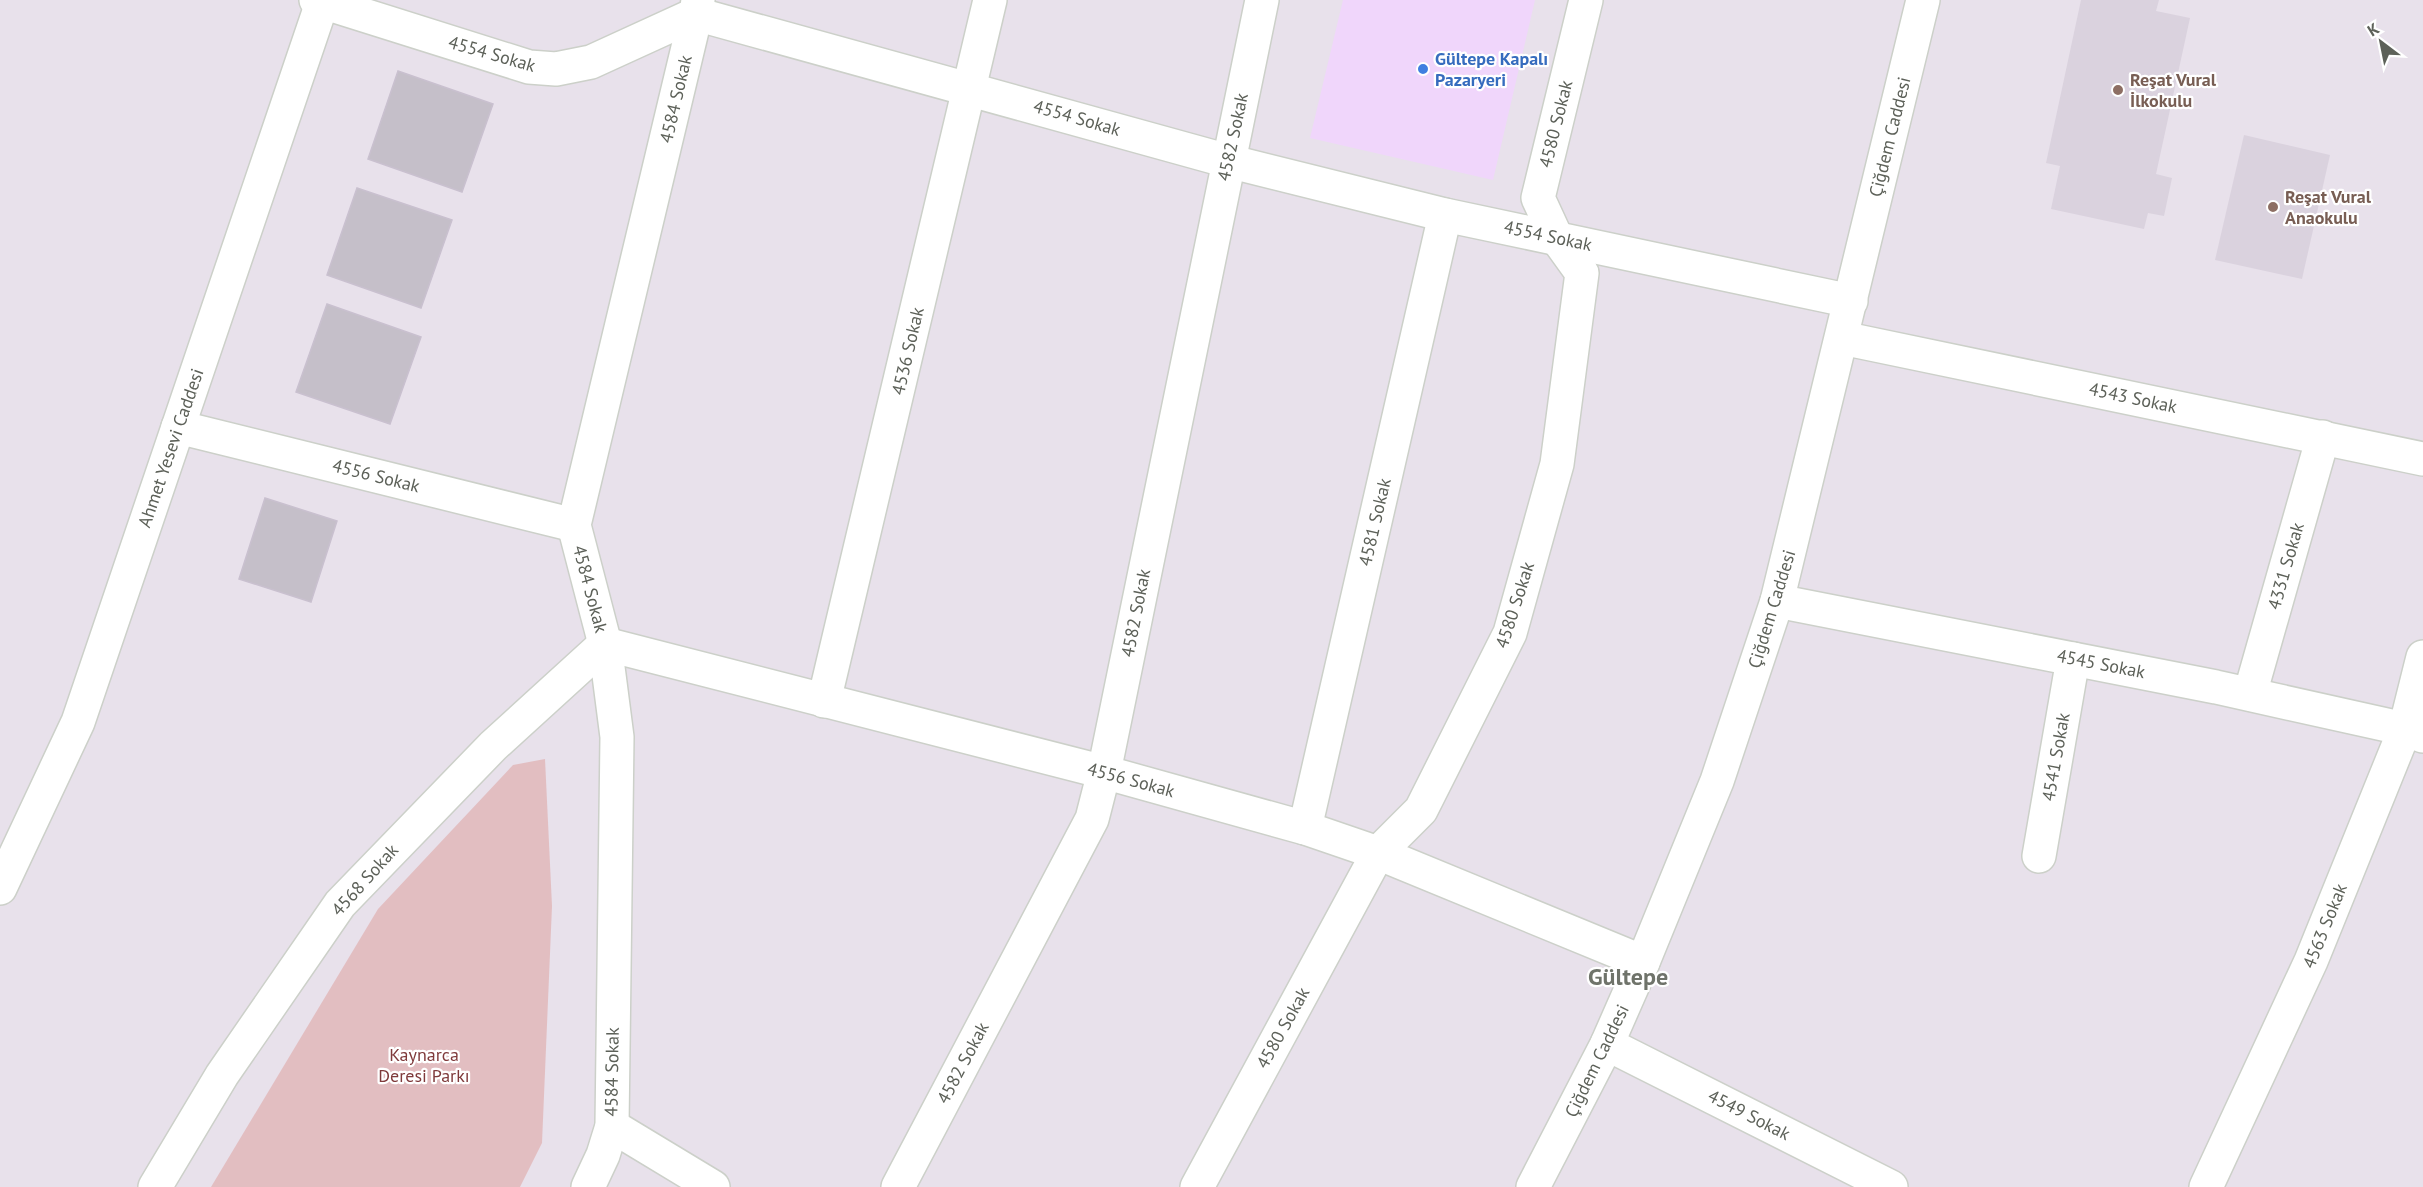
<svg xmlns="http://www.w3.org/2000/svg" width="2423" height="1187" viewBox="0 0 2423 1187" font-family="'PT Sans',sans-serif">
  <rect width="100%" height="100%" fill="#e8e1eb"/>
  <path fill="#f0d6fb" d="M 1343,0 L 1535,0 L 1493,180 L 1310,138 Z"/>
  <g fill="#dad2de">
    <path d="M 2081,0 L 2159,0 L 2156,11 L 2190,18 L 2156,174 L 2172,178 L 2164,216 L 2148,213 L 2144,229 L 2051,209 L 2060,166 L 2046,163 Z"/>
    <path d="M 2244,135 L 2330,155 L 2302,279 L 2215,260 Z"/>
  </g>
  <path fill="#e2bec1" d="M 545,759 L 552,906 L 542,1143 L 520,1187 L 211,1187 L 378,909 L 513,765 Z"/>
  <g fill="#c5bfc9" stroke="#c9c0cf" stroke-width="1.5">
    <path d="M 398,71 L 493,104 L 462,192 L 368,159 Z"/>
    <path d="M 357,188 L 452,220 L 421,308 L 327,275 Z"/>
    <path d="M 327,304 L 421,337 L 390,424 L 296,392 Z"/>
    <path d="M 265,498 L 337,521 L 311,602 L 239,579 Z"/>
  </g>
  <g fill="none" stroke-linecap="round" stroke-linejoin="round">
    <defs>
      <g id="minor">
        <path d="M 316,0 L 529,67 L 556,69 L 591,62 L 696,14 L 1228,161 L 1445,215 L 1851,301"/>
        <path d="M 1842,338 L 2423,459"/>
        <path d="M 178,427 L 574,525"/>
        <path d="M 1777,601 L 2216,687 L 2405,729 L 2423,736"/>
        <path d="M 2250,694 L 2323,437"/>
        <path d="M 824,701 L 990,0"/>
        <path d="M 1305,828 L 1445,215"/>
        <path d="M 2039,856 L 2073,659"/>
        <path d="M 0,888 L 78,722 L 323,0"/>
        <path d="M 1607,1044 L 1891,1187"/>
        <path d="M 612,1126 L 713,1187"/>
        <path d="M 155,1187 L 222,1075 L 340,904 L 493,746 L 605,644 L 1104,772 L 1305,828 L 1378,853 L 1643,962"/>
        <path d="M 588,1187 L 603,1155 L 612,1126 L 617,737 L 605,644 L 574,525 L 696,14 L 698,0"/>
        <path d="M 898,1187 L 1092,819 L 1104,772 L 1262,0"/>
        <path d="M 1197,1187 L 1378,853 L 1421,810 L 1510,633 L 1557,464 L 1582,273 L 1556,237 L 1538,198 L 1586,0"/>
        <path d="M 1533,1187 L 1607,1044 L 1643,962 L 1717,781 L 1777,601 L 1923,0"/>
        <path d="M 2206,1187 L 2311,961 L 2405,729 L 2423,657"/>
      </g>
    </defs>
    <use href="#minor" stroke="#ccd0c9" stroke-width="36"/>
    <use href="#minor" stroke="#fff" stroke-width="33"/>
  </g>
  <circle fill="#3f7fe0" stroke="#fff" stroke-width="2" cx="1423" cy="69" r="6"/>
  <g fill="#8d6e63" stroke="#fff" stroke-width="2">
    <circle cx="2118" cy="90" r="6"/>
    <circle cx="2273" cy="207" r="6"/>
  </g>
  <g text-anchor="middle" stroke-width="4.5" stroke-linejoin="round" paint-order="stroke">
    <g font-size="18" fill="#5d6159" stroke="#fff">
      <text transform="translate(492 54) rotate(16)" y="6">4554 Sokak</text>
      <text transform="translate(676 99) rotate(-77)" y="6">4584 Sokak</text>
      <text transform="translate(1077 118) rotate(16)" y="6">4554 Sokak</text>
      <text transform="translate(1556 124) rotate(-76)" y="6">4580 Sokak</text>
      <text transform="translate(1233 137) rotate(-78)" y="6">4582 Sokak</text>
      <text transform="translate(1890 137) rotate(-76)" y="6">Çiğdem Caddesi</text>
      <text transform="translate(1548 236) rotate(12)" y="6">4554 Sokak</text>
      <text transform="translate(908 351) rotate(-77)" y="6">4536 Sokak</text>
      <text transform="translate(2133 398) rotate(12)" y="6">4543 Sokak</text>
      <text transform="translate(171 448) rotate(-71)" y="6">Ahmet Yesevi Caddesi</text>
      <text transform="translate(376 476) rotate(14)" y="6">4556 Sokak</text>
      <text transform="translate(1375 522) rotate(-77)" y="6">4581 Sokak</text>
      <text transform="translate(2286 566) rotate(-74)" y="6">4331 Sokak</text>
      <text transform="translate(590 589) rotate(75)" y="6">4584 Sokak</text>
      <text transform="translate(1515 605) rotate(-72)" y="6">4580 Sokak</text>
      <text transform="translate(1772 609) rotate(-73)" y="6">Çiğdem Caddesi</text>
      <text transform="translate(1136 613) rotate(-79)" y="6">4582 Sokak</text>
      <text transform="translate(2101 664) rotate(11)" y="6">4545 Sokak</text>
      <text transform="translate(2056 757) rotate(-80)" y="6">4541 Sokak</text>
      <text transform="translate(1131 780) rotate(15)" y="6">4556 Sokak</text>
      <text transform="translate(365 880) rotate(-48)" y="6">4568 Sokak</text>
      <text transform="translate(2325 926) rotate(-68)" y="6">4563 Sokak</text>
      <text transform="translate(1283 1028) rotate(-61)" y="6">4580 Sokak</text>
      <text transform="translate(1597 1061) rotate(-64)" y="6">Çiğdem Caddesi</text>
      <text transform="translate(963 1063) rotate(-62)" y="6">4582 Sokak</text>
      <text transform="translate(612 1072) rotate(-89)" y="6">4584 Sokak</text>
      <text transform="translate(1749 1115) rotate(27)" y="6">4549 Sokak</text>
    </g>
    <g font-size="18" font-weight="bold" fill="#366cbe" stroke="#fff" text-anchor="start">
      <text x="1435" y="65">Gültepe Kapalı<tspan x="1435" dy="21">Pazaryeri</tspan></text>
    </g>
    <g font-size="18" font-weight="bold" fill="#785e54" stroke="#fff" text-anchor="start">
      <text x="2130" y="86">Reşat Vural<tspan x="2130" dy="21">İlkokulu</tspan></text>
      <text x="2285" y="203">Reşat Vural<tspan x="2285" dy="21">Anaokulu</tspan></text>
    </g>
    <g font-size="18" fill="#7f3a3b" stroke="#fff">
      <text x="424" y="1061">Kaynarca<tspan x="424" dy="21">Deresi Parkı</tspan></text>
    </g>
    <g font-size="24" font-weight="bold" fill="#6f736a" stroke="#fff">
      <text x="1628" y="985">Gültepe</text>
    </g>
  </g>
  <g transform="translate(2381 42) rotate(328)" stroke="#ffffff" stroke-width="4.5" paint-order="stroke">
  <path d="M0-4.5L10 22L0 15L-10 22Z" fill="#5d6159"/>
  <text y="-9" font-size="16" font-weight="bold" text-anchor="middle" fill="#5d6159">K</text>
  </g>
</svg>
